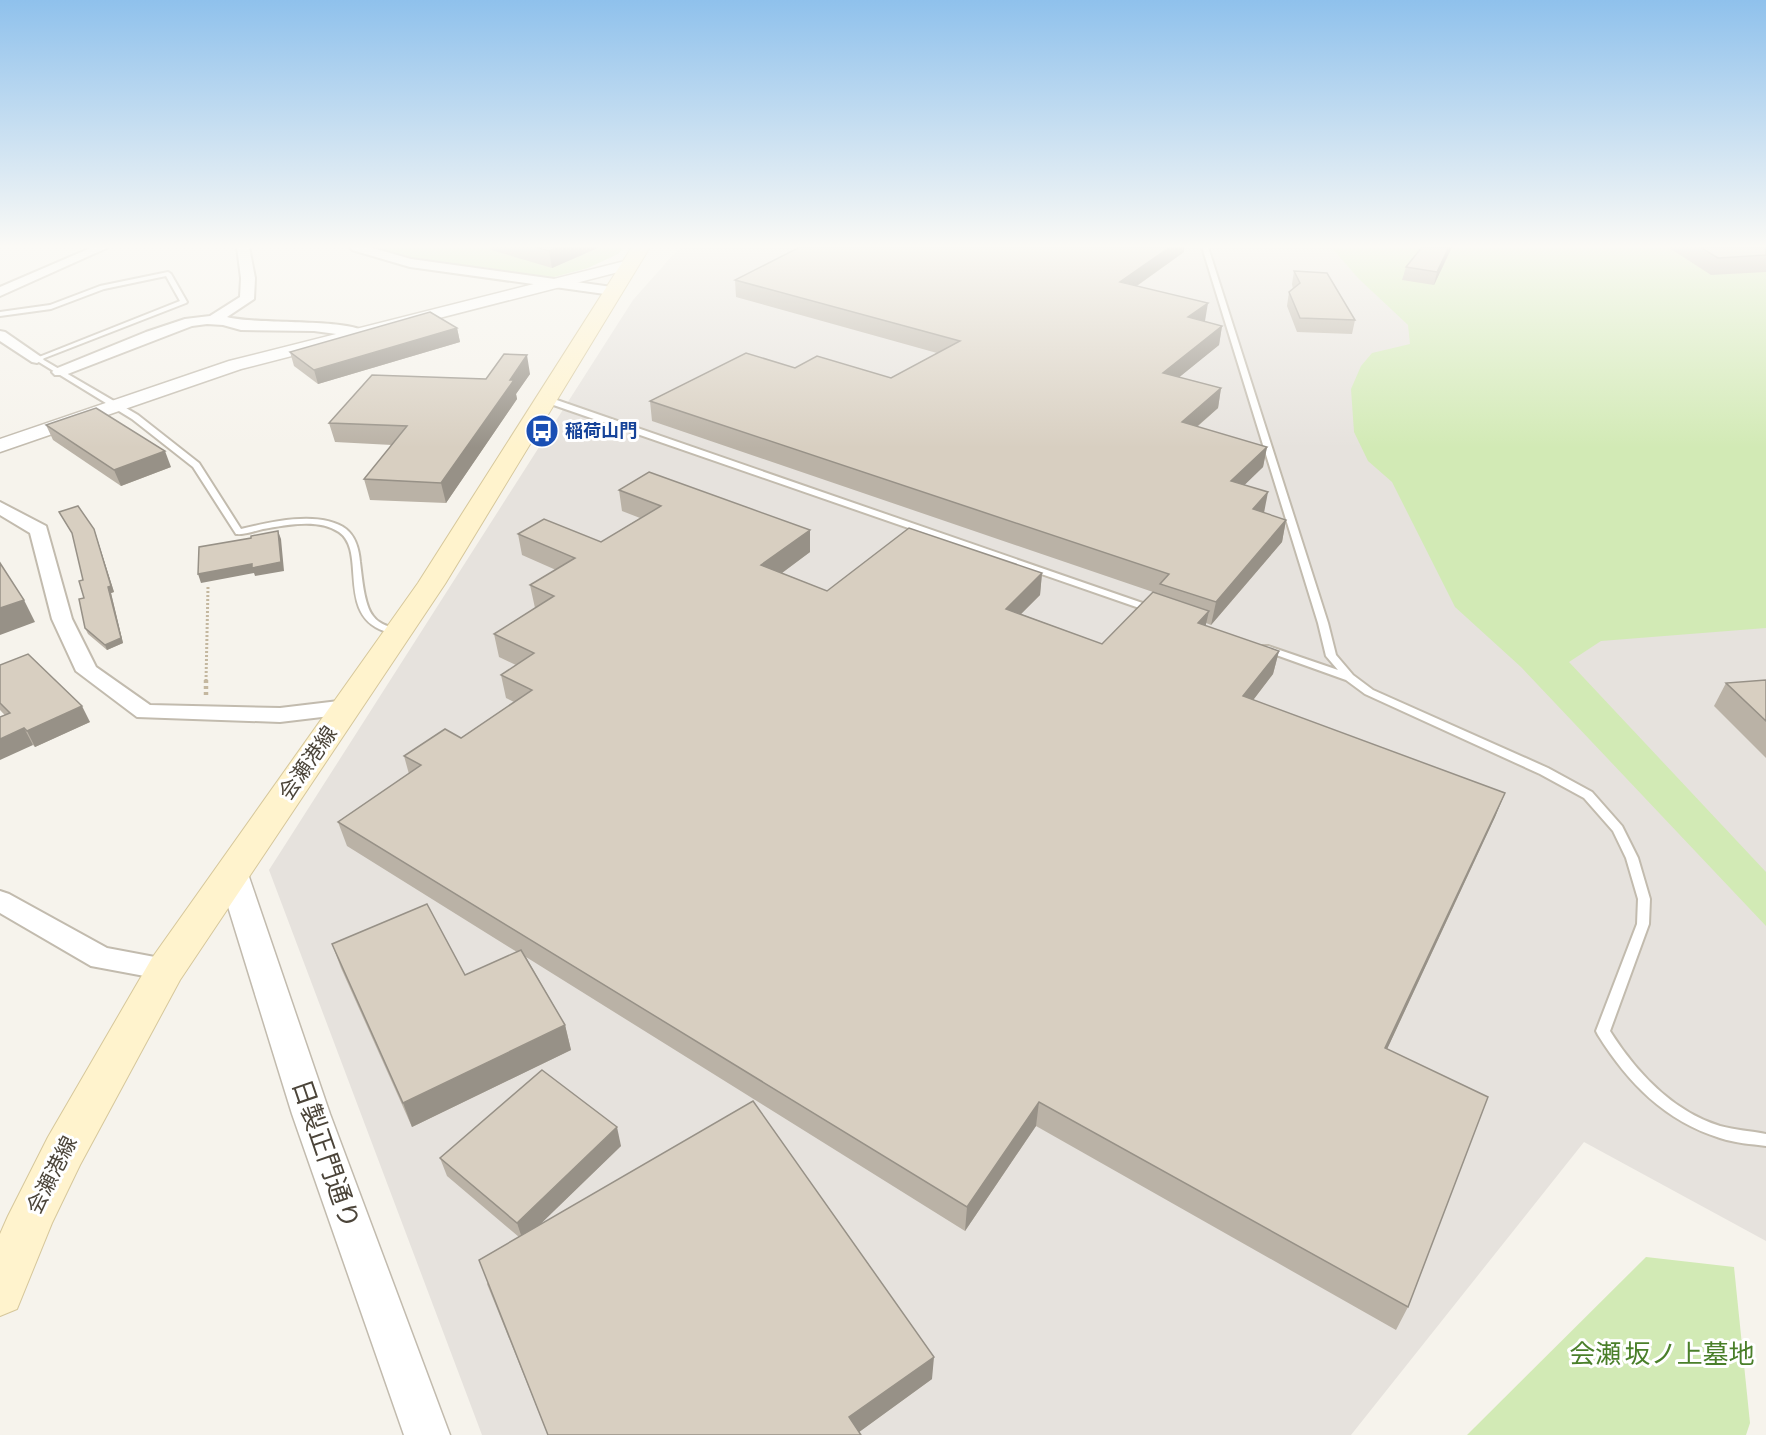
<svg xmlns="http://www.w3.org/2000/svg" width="1766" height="1435" viewBox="0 0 1766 1435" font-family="'Asap Condensed','Noto Sans JP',sans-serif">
  <rect width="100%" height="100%" fill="#f6f3ec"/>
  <path fill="#e6e2dd" d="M 680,247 L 1766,247 L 1766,1241 L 1584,1142 L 1351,1435 L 482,1435 L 269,870 L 633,300 Z"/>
  <g fill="#d2eab5">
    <path d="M 366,247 L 624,247 L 618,254 L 588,268 L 543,280 L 413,261 Z"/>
    <path d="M 1331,247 L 1735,247 L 1766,265 L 1766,628 L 1601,641 L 1569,662 L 1766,872 L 1766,926 L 1521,667 L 1455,607 L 1392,482 L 1368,461 L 1354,432 L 1351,389 L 1361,366 L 1372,353 L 1410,344 L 1408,325 L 1359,279 Z"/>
    <path d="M 1646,1257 L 1734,1267 L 1750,1423 L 1746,1435 L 1467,1435 Z"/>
  </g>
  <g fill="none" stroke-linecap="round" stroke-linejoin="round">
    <defs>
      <g id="service">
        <path d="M 1202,247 L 1208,247 L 1328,623 L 1336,655 L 1353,675 L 1373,690 L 1548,768 L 1592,792 L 1622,826 L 1638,858 L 1650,899 L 1649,924 L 1610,1031 C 1636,1072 1672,1111 1720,1126 C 1735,1130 1751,1131 1766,1134 L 1766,1146 C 1751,1144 1735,1143 1720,1138 C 1665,1121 1628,1083 1598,1035 L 1596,1031 L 1637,924 L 1638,899 L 1626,858 L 1613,831 L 1584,798 L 1540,774 L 1365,694 L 1346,680 L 1262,650 L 1260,648 L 1262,646 L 1268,646 L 1338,670 L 1326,656 L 1318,623 Z"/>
        <path d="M 168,272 L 171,274 L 187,302 L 186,303 L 42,359 L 138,415 L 199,463 L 241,529 C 270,522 320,510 346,529 C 356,537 359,550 360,562 C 362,577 364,605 373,616 C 379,625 392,627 401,631 L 403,633 L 401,635 C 395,636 390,633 384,631 C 336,614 367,551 339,532 C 319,518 286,525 263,529 C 254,531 245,535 236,534 L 193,467 L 132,419 L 34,359 L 180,301 L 166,276 L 104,289 L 51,309 L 0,316 L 0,312 L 50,305 L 100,286 Z"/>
        <path d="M 542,397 L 548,397 L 1154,607 L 1156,609 L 1154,611 L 1148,611 L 542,401 Z"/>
      </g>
      <g id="minor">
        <path d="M 93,247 L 109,247 L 0,296 L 0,287 Z"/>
        <path d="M 237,247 L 249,247 L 255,278 L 254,299 L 227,317 C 254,325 352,318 366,333 L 359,337 L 314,331 L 241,330 L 223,325 L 207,324 L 192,326 L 65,375 L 55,375 L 52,372 L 55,369 L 146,332 L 185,319 L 210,316 L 240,297 L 241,278 Z"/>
        <path d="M 350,247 L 369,247 L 411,259 L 612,287 L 619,291 L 612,295 L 410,267 L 352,250 Z"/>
        <path d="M 0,331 L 5,332 L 44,359 L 37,363 L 32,362 L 0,341 Z"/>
        <path d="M 0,502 L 46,526 L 72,619 L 96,667 L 150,705 L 280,708 L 347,700 L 355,702 L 358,707 L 355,712 L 347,714 L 280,722 L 137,717 L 76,671 L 52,619 L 30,533 L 0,515 Z"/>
        <path d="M 0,891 L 9,894 L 107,948 L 176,961 L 180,969 L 176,977 L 166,980 L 91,966 L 0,913 Z"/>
      </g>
      <g id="tertiary">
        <path d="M 629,260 L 637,265 L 634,268 L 241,369 L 0,452 L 0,439 L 229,361 Z"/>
        <path d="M 232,860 L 243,863 L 247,871 L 330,1114 L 450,1435 L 404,1435 L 292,1114 L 217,871 L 221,863 Z"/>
      </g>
      <path id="secondary" d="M 632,247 L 650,247 L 445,584 L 180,980 L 80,1165 L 52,1223 L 17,1309 L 0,1316 L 0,1234 L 8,1216 L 48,1137 L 152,958 L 418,583 Z"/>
    </defs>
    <use href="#service" stroke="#c2bbae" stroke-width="4"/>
    <use href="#minor" stroke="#c2bbae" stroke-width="4"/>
    <use href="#tertiary" stroke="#c2bbae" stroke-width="3"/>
    <use href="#secondary" stroke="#d6c79b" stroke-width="2"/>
    <path stroke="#c4b79f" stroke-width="3" stroke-dasharray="2 2" stroke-linecap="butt" d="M 206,681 L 208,587"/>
    <path stroke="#c4b79f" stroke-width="4.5" stroke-dasharray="3 3" stroke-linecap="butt" d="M 206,695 L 206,680"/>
    <use href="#service" fill="#fff" fill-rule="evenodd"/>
    <use href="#minor" fill="#fff" fill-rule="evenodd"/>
    <use href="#tertiary" fill="#fff" fill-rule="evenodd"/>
    <use href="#secondary" fill="#fff3cd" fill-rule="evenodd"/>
  </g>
  <g fill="#bab2a6">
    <path d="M 491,247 L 600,247 L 552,268 L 491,250 Z"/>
    <path d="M 1422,247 L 1452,247 L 1434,285 L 1402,280 L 1406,267 Z"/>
    <path d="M 1668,247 L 1766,247 L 1766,272 L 1711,275 Z"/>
    <path d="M 1184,252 L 1137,286 L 1205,321 L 1204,321 L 1222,326 L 1219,345 L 1179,377 L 1221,388 L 1218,408 L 1197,427 L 1267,447 L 1263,467 L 1244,485 L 1264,513 L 1286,520 L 1282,542 L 1211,625 L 1206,623 L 1206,626 L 1279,651 L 1273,674 L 1253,700 L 1505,793 L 1495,817 L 1387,1049 L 1408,1307 L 1396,1330 L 1036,1126 L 965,1231 L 526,957 L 565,1025 L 571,1050 L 412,1127 L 341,968 L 332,944 L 465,975 L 517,952 L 347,846 L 338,822 L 409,774 L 404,756 L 461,738 L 514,702 L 506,698 L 501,675 L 516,665 L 499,657 L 494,634 L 535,608 L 530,585 L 556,570 L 522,555 L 518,534 L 601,542 L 640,518 L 622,511 L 619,490 L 810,552 L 782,573 L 827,591 L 1042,573 L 1040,595 L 1021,614 L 1102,644 L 1153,592 L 652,421 L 650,401 L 795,368 L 891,378 L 937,353 L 736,297 L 735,280 Z"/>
    <path d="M 1294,271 L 1355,320 L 1352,334 L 1297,332 L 1287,306 L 1289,292 L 1293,289 L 1292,284 Z"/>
    <path d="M 457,328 L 460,342 L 318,384 L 294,366 L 290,352 Z"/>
    <path d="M 530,374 L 516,394 L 517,399 L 446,503 L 370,500 L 364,479 L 392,445 L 335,442 L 329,423 L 486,379 Z"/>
    <path d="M 46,425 L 171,467 L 121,486 L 53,440 Z"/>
    <path d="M 59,512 L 94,529 L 96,535 L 114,592 L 111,593 L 123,643 L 107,650 L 88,634 L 85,628 L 83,580 L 73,535 Z"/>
    <path d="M 0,665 L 90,722 L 35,747 L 0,710 Z"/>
    <path d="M 1766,680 L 1766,758 L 1714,706 L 1726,683 Z"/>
    <path d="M 621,1146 L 538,1226 L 932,1379 L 859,1432 L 861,1435 L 548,1435 L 487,1284 L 519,1237 L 447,1176 L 440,1158 Z"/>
  </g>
  <g fill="#979187">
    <path d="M 558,247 L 600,247 L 552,268 L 549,251 Z"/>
    <path d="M 1170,247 L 1184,247 L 1184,252 L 1118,299 L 1120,282 Z"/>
    <path d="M 1449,247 L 1452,247 L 1434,285 L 1437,272 Z"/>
    <path d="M 1208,303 L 1205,321 L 1186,335 L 1188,317 Z"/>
    <path d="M 1222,326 L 1219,345 L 1161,392 L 1163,373 Z"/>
    <path d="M 457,328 L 460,342 L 318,384 L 314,370 Z"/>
    <path d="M 527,355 L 530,374 L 516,394 L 517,399 L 446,503 L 441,483 Z"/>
    <path d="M 1221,388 L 1218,408 L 1179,442 L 1182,422 Z"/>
    <path d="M 1267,447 L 1263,467 L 1227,502 L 1231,481 Z"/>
    <path d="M 165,451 L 171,467 L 121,486 L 114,470 Z"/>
    <path d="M 1268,492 L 1264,513 L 1253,509 Z"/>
    <path d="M 1286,520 L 1282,542 L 1211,625 L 1216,602 Z"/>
    <path d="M 94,529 L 114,592 L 111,593 L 123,643 L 107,650 L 105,645 L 108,587 Z"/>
    <path d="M 810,530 L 810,552 L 763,587 L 761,565 Z"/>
    <path d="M 278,531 L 281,539 L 284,571 L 255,576 L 254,573 L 201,583 L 198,574 L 252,564 Z"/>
    <path d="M 1042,573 L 1040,595 L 1004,631 L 1006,609 Z"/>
    <path d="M 24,600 L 35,622 L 0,635 L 0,608 Z"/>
    <path d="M 1209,611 L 1204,633 L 1198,623 Z"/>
    <path d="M 1279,651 L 1273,674 L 1238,720 L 1243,696 Z"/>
    <path d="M 82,706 L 90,722 L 35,747 L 27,731 Z"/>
    <path d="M 24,728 L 33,745 L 0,760 L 0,739 Z"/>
    <path d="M 1505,793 L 1495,817 L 1376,1073 L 1385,1048 Z"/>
    <path d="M 565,1025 L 571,1050 L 412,1127 L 403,1103 Z"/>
    <path d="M 1039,1102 L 1036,1126 L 965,1231 L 967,1207 Z"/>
    <path d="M 617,1127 L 621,1146 L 523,1241 L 517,1223 Z"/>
    <path d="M 934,1357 L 932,1379 L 855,1435 L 849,1417 Z"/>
  </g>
  <g fill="#d8cfc1" stroke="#979187" stroke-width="1.5">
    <path d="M 536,247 L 558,247 L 549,251 Z"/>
    <path d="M 800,247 L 1170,247 L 1120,282 L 1208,303 L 1188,317 L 1222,326 L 1163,373 L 1221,388 L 1182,422 L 1267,447 L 1231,481 L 1268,492 L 1253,509 L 1286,520 L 1216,602 L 1160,584 L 1169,574 L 650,401 L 746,353 L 795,368 L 817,356 L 891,378 L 960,341 L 735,280 Z"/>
    <path d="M 1422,247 L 1449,247 L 1437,272 L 1406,267 Z"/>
    <path d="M 1700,247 L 1766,247 L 1766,255 L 1718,258 Z"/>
    <path d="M 1294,271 L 1327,273 L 1355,320 L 1300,318 L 1289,292 L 1300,283 Z"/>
    <path d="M 430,312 L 457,328 L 314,370 L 290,352 Z"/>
    <path d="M 504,354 L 527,355 L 510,380 L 514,380 L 441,483 L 364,479 L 407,426 L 329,423 L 372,375 L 486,379 Z"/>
    <path d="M 96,408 L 165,451 L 114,470 L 46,425 Z"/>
    <path d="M 649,472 L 810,530 L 761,565 L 827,591 L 909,528 L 1042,573 L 1006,609 L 1102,644 L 1153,592 L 1209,611 L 1198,623 L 1279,651 L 1243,696 L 1505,793 L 1385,1048 L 1488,1097 L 1408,1307 L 1039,1102 L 967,1207 L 338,822 L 421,765 L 404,756 L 445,729 L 461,738 L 532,690 L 501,675 L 534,653 L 494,634 L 554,596 L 530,585 L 575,558 L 518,534 L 544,519 L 601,542 L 661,506 L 619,490 Z"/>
    <path d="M 78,506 L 94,529 L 111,586 L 108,587 L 121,638 L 105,645 L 85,628 L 79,599 L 84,598 L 79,581 L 83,580 L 72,533 L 59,512 Z"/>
    <path d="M 278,531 L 281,562 L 252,568 L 252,564 L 198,574 L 199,547 L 251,538 L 251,536 Z"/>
    <path d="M 0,563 L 24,600 L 0,608 Z"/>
    <path d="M 28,654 L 82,706 L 27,731 L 24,728 L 0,739 L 0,717 L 10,713 L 0,703 L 0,665 Z"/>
    <path d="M 1766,680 L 1766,721 L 1726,683 Z"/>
    <path d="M 427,904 L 465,975 L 521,950 L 565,1025 L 403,1103 L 332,944 Z"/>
    <path d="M 542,1070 L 617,1127 L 517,1223 L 440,1158 Z"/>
    <path d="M 753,1101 L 934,1357 L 849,1417 L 861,1435 L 548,1435 L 479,1260 Z"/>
  </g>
  <linearGradient id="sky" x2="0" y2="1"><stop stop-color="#8fc1ec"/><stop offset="0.55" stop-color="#fbfaf6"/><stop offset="1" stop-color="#fbfaf6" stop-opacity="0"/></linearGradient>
  <rect width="1766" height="448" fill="url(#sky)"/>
  <defs>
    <symbol id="bus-disc" viewBox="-11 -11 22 22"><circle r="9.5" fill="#1a4fb4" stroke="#fff"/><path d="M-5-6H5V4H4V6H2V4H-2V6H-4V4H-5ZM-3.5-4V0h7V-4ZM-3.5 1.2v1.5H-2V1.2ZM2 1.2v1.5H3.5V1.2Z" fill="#fff"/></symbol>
  </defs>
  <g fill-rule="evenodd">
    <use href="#bus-disc" x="523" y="412" width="38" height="38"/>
  </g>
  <g text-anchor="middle" stroke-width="6" stroke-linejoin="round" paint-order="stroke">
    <g font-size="18" font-weight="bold" fill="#164399" stroke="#fff" text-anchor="start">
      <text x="565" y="437">稲荷山門</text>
    </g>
    <g font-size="21" fill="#4b4439" stroke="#fff">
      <text transform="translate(308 763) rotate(-55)" y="7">会瀬港線</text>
      <text transform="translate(52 1175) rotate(-63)" y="7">会瀬港線</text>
    </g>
    <g font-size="26" fill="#4b4439" stroke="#fff">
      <text transform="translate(326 1154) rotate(71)" y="9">日製正門通り</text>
    </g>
    <g font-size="26" fill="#4a7f2a" stroke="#fff">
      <text x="1662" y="1363">会瀬 坂ノ上墓地</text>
    </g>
  </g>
</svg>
